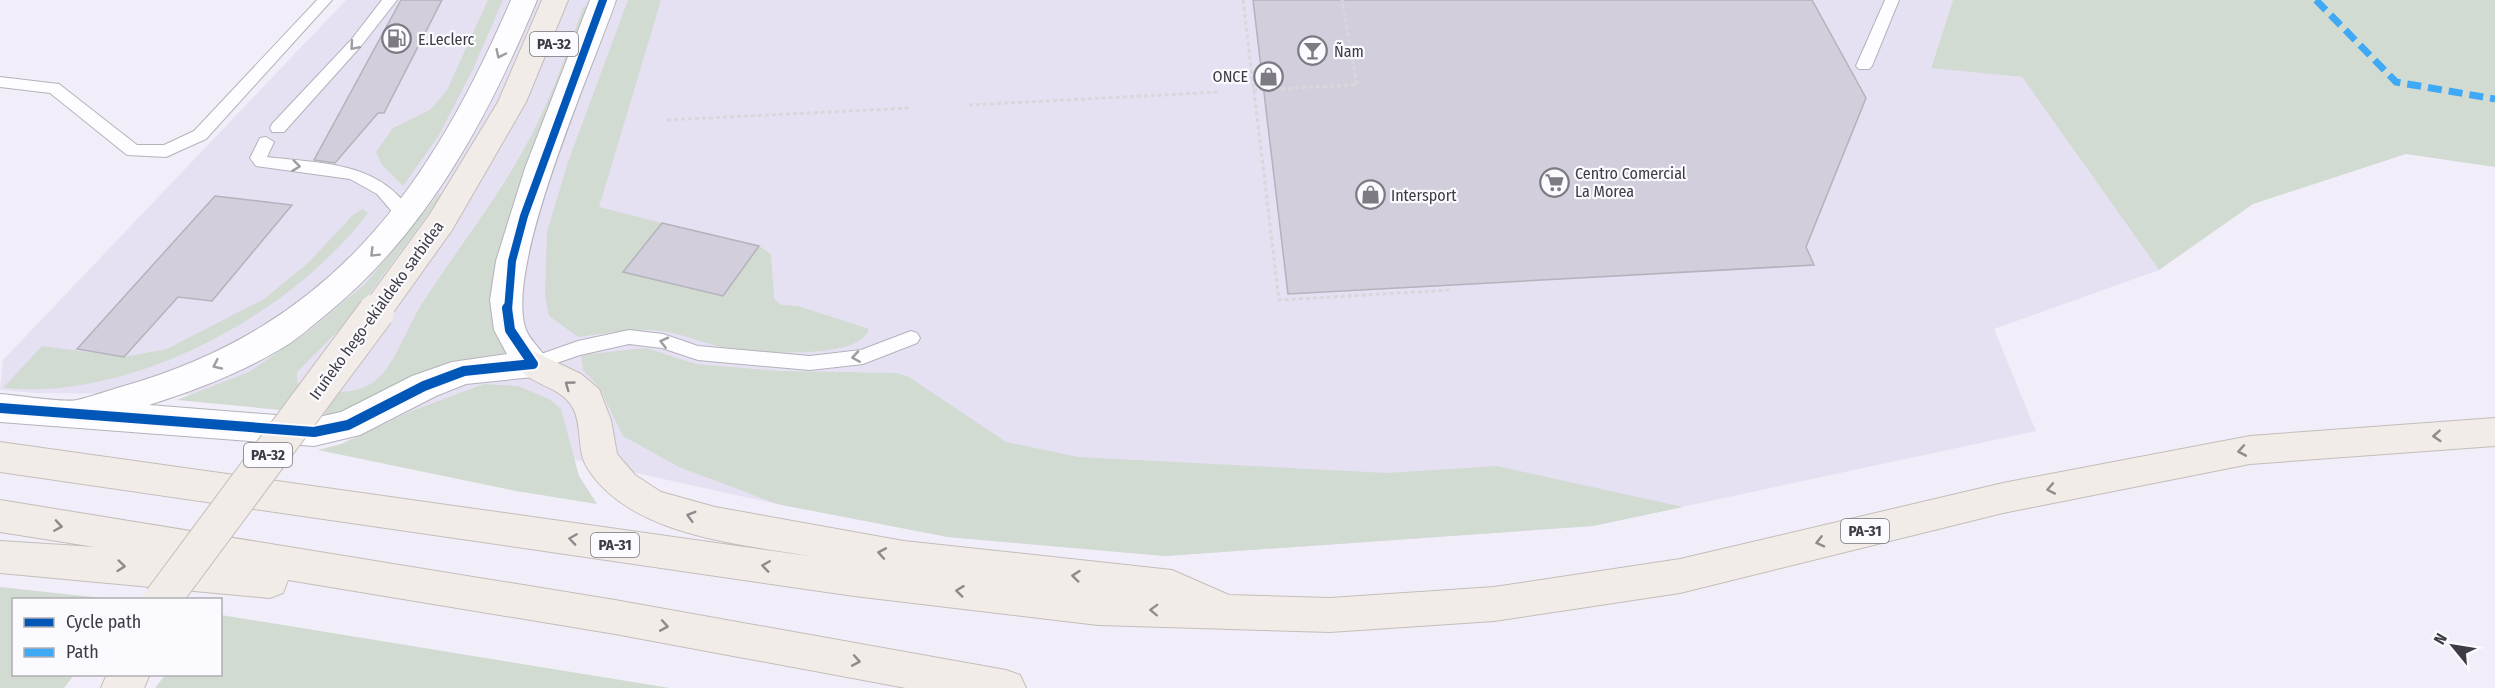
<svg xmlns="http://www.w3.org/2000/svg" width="2495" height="688" viewBox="0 0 2495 688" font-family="'Fira Sans Condensed',sans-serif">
  <rect width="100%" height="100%" fill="#f1eef9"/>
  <path fill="#e6e0f3" d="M 346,0 L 1953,0 L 1931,67 L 2022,77 L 2159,270 L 1994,329 L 2036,431 L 1593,526 L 1165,556 L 948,537 L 777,504 L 441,430 L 238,395 L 35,393 L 0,390 L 3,360 Z"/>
  <g fill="#d1dbd1">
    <path d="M 488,0 L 503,0 L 473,69 L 439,135 L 403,186 L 382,165 L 376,152 L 393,128 L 430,110 L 447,90 Z"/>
    <path d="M 628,0 L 661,0 L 599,207 L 662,223 L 623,272 L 723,296 L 759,246 L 771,254 L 774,298 L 781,305 L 798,306 L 869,329 C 860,362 750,352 722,347 C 702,343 681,333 660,331 C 632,327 606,334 578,337 L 549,316 L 545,296 L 547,232 L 568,162 Z"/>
    <path d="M 1953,0 L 2495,0 L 2495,167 L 2406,154 L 2253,204 L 2159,270 L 2022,77 L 1931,68 Z"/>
    <path d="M 583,7 L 588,7 L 550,113 L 511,355 L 343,416 L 177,400 L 249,372 L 309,331 L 366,283 L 439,194 L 443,194 L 352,317 L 297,372 L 297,383 C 321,392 352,398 375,381 C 395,366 410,320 425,299 C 461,244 502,193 532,134 C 553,93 568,50 583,7 Z"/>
    <path d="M 363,209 L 368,213 L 364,218 C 287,317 130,401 3,388 L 42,346 L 124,357 L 167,349 L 264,299 L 308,263 L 354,214 Z"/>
    <path d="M 646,348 L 696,364 L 779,371 L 897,373 L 909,377 L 1006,442 L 1078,457 L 1387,473 L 1497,466 L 1683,507 L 1593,526 L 1165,556 L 948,537 L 777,504 L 679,467 L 623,436 L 599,387 L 583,370 L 581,355 Z"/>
    <path d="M 484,384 L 518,386 L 549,399 L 561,409 L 579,476 L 597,504 L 516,491 L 318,450 L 341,444 L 412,411 Z"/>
    <path d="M 0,587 L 111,599 L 14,600 L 14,674 L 74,675 L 64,688 L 0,688 Z"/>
    <path d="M 221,615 L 670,688 L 155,688 L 165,675 L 220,674 Z"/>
  </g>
  <g fill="#d2cedb" stroke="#b4b2bb" stroke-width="1.5">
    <path d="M 401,0 L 442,0 L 384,113 L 378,113 L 335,163 L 314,160 Z"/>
    <path d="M 1253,0 L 1812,0 L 1866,98 L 1806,247 L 1814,265 L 1288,294 Z"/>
    <path d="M 215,196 L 292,205 L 212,301 L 178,297 L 124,357 L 77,349 Z"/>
    <path d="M 662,223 L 759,246 L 723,296 L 623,272 Z"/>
  </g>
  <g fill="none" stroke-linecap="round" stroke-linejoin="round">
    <defs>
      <g id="service">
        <path d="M 317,0 L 332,0 L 206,139 L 166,157 L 127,155 L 50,93 L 0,87 L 0,77 L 59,84 L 137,145 L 164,145 L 194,131 Z"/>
        <path d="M 382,0 L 397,0 L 361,46 L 284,132 L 272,132 L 270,128 L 272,124 L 351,40 Z"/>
        <path d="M 1885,0 L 1899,0 L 1872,66 L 1869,69 L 1859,69 L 1856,66 Z"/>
        <path d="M 266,137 L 274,142 L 267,157 C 324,164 383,161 415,218 L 407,224 L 401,222 L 377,194 L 350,179 L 256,166 L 250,158 L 260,138 Z"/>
        <path d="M 629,330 L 663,334 L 698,346 L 810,356 L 861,350 L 911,331 L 917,333 L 920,338 L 917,343 L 863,364 L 810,370 L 698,360 L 662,348 L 629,344 L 580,355 L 533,371 L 527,369 L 524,364 L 527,359 L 578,341 Z"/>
      </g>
      <path id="tertiary" d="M 511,0 L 537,0 C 488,118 429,229 329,312 C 313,325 297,340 279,350 C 238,374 193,391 149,405 L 314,418 L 341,412 L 412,376 L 452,362 L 507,354 L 494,330 L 490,300 L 496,261 L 525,168 L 590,0 L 616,0 C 593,68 503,268 526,330 C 531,342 544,352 550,364 L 545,373 L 533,377 L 466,384 L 436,396 L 360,435 L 314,446 L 0,422 L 0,394 C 17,395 63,403 77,400 C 91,397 109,390 124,386 C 332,326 429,190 511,0 Z"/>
      <g id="trunk">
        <path d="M 542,0 L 568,0 L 526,102 L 452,230 L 387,321 L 376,324 L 365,321 L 360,312 L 365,303 L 430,214 L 498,102 Z"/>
        <path d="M 533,351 L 581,374 L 599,389 L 611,420 L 617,454 L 635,475 L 661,492 L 715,507 L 904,541 L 1172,570 L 1229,595 L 1330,598 L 1494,587 L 1680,559 L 2003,483 L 2250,436 L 2495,418 L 2495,446 L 2250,464 L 2003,513 L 1680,593 L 1494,621 L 1330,632 L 1098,625 L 854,596 L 0,472 L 0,442 L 816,557 C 742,544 632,537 588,469 C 576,451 583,427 573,408 C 561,385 528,386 516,364 L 521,355 Z"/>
        <path d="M 0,500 L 615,600 L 1006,670 L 1020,675 L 1026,688 L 906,688 L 615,634 L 288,580 L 283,593 L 270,598 L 0,573 L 0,541 L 95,547 L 0,532 Z"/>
        <path d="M 107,674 L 150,674 L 144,688 L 101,688 Z"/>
      </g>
    </defs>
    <use href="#service" stroke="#b4b2bb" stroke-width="2"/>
    <use href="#tertiary" stroke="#b4b2bb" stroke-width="2"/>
    <use href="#trunk" stroke="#c4bdba" stroke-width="2"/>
    <g stroke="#d8d7da" stroke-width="3" stroke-dasharray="4 3" stroke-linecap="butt">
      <path d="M 1243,0 L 1279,300 L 1450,290"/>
      <path d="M 1253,90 L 1357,85 L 1342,0"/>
      <path d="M 969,105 L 1220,92"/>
      <path d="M 667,120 L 910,108"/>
    </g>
    <use href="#service" fill="#fdfcfe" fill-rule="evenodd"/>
    <use href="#tertiary" fill="#fdfcfe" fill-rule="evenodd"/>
    <use href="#trunk" fill="#f1ece7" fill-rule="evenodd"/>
    <defs>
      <path id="trunk-bridge" d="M 162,600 L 376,312"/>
    </defs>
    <use href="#trunk-bridge" stroke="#c4bdba" stroke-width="38" stroke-linecap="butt"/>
    <use href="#trunk-bridge" stroke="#f1ece7" stroke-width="36"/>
    <path stroke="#3fa9f5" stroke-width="7" stroke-dasharray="14 7" stroke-linecap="butt" d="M 2316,0 L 2396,82 L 2495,99"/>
    <defs>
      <path id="cycleway-far1" d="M 508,310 L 512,261 L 524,216 L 603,0"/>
      <path id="cycleway" d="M 0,408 L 314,432 L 348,425 L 424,386 L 464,371 L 533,364 L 510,330 L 507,308"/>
    </defs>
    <use href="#cycleway-far1" stroke="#fbfaff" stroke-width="11"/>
    <use href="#cycleway" stroke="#fbfaff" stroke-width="14"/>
    <use href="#cycleway-far1" stroke="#0057b8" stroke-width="8"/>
    <use href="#cycleway" stroke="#0057b8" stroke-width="10"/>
  </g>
  <defs><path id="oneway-chevron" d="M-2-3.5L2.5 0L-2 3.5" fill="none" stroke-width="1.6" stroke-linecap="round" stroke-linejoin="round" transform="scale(1.5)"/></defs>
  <g stroke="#9e9ca1">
    <use href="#oneway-chevron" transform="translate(354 46) rotate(131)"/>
    <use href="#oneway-chevron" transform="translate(500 54) rotate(115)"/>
    <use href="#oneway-chevron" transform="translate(296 166) rotate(7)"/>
    <use href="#oneway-chevron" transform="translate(374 253) rotate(135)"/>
    <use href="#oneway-chevron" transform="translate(664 342) rotate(-166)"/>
    <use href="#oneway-chevron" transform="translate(856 357) rotate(171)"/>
    <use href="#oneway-chevron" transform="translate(217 365) rotate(155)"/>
  </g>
  <g stroke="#8f8b8d">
    <use href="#oneway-chevron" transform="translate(569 385) rotate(-144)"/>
    <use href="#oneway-chevron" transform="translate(2437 436) rotate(176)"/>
    <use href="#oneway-chevron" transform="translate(2242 451) rotate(170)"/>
    <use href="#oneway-chevron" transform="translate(2051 489) rotate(169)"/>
    <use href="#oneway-chevron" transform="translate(691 516) rotate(-164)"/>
    <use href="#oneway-chevron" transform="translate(58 526) rotate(9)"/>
    <use href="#oneway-chevron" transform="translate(573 539) rotate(-172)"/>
    <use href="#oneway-chevron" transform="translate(1820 542) rotate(166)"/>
    <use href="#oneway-chevron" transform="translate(882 553) rotate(-170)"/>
    <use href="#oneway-chevron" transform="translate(121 566) rotate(6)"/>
    <use href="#oneway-chevron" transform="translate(766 566) rotate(-172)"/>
    <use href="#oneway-chevron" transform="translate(1076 576) rotate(-174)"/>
    <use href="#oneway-chevron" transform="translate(960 591) rotate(-173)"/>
    <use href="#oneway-chevron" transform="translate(1154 610) rotate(-178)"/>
    <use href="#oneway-chevron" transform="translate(664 626) rotate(10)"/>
    <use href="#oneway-chevron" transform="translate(856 661) rotate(10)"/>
  </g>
  <defs>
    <symbol id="fuel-ring" viewBox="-11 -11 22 22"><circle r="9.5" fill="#fbfaff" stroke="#7d7a83" stroke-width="1.5"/><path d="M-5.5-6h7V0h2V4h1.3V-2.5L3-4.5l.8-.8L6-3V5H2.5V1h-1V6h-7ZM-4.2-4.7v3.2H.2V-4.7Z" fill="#7d7a83"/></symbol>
    <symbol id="bar-ring" viewBox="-11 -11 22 22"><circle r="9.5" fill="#fbfaff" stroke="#7d7a83" stroke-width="1.5"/><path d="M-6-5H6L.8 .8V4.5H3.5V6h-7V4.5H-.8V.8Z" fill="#7d7a83"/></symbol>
    <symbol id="shop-ring" viewBox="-11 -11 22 22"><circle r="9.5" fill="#fbfaff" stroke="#7d7a83" stroke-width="1.5"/><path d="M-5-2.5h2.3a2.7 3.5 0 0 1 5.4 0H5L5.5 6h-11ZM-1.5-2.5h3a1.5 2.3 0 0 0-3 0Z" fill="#7d7a83"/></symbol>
    <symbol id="supermarket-ring" viewBox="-11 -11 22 22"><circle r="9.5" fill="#fbfaff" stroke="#7d7a83" stroke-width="1.5"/><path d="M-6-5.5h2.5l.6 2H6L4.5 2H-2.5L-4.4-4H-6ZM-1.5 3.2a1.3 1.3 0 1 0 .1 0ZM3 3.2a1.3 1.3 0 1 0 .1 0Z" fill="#7d7a83"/></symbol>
  </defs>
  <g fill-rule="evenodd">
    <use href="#fuel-ring" x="380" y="22" width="33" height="33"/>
    <use href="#bar-ring" x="1296" y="34" width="33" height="33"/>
    <use href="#shop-ring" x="1252" y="60" width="33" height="33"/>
    <use href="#supermarket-ring" x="1538" y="166" width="33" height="33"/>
    <use href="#shop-ring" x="1354" y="178" width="33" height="33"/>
  </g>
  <g text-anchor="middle" stroke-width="4.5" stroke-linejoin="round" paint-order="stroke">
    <g fill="#fbfaff" stroke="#77747c" stroke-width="1.5">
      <rect x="530" y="32" width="48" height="24" rx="4.5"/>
      <rect x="244" y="443" width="48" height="24" rx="4.5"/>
      <rect x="1841" y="519" width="48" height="24" rx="4.5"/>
      <rect x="591" y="533" width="48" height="24" rx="4.5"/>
    </g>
    <g font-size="15" font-weight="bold" fill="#3e3b44">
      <text x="554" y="49">PA-32</text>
      <text x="268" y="460">PA-32</text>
      <text x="1865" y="536">PA-31</text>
      <text x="615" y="550">PA-31</text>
    </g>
    <g font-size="16" fill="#3e3b44" stroke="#fbfaff" text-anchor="start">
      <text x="418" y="45">E.Leclerc</text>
      <text x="1334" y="57">Ñam</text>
      <text x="1248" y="82" text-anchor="end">ONCE</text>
      <text x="1575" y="179">Centro Comercial<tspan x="1575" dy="18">La Morea</tspan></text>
      <text x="1391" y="201">Intersport</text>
    </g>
    <g font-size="16" fill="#3e3b44" stroke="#fbfaff">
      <text transform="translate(376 310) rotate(-54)" y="6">Iruñeko hego-ekialdeko sarbidea</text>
    </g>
  </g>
  <rect x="12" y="598" width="210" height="78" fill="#fbfaff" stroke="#afaeb4" stroke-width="1.5"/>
  <rect x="24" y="618" width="30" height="9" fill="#0057b8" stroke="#afaeb4" stroke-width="1.5"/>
  <text x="66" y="628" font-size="18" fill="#3e3b44">Cycle path</text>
  <rect x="24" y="648" width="30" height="9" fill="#3fa9f5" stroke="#afaeb4" stroke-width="1.5"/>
  <text x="66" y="658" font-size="18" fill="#3e3b44">Path</text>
  <g transform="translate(2453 646) rotate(300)" stroke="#fbfaff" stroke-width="4.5" paint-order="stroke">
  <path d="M0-4.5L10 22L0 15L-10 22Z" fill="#3e3b44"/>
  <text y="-9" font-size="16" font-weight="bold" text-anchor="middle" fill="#3e3b44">N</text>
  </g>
</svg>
